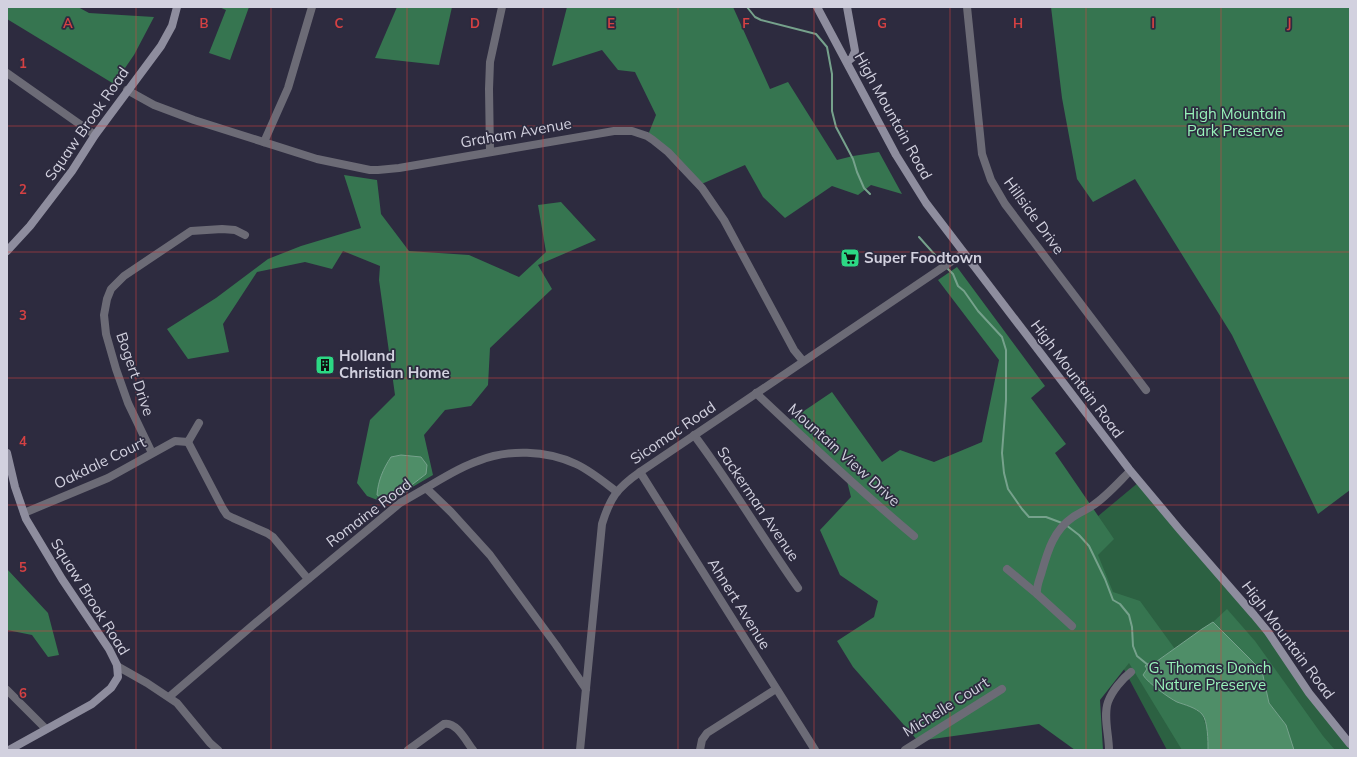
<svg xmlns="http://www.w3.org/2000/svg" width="1357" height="757" viewBox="0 0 1357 757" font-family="Mulish,sans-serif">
  <rect width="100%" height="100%" fill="#2d2b3f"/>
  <path fill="#2c6142" d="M 1139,482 L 1238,595 L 1350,743 L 1350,750 L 1167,750 L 1111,645 L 1055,552 Z"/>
  <g fill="#367550">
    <path d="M 7,7 L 78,7 L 89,13 L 154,17 L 134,55 L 114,84 L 7,19 Z"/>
    <path d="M 219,7 L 249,7 L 230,60 L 209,53 L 226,10 Z"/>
    <path d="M 397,7 L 452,7 L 439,65 L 375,58 Z"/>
    <path d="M 567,7 L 733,7 L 770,89 L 788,82 L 837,160 L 853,156 L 879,152 L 902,194 L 871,185 L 858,195 L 832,186 L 785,218 L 763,197 L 745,165 L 697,186 L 648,135 L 656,115 L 635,72 L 618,70 L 602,50 L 552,66 Z"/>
    <path d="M 1051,7 L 1350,7 L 1350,490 L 1318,514 L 1232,335 L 1135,179 L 1093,202 L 1077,179 L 1062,98 Z"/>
    <path d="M 344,175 L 377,180 L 381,214 L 409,251 L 469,255 L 519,277 L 546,252 L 538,205 L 561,202 L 596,240 L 538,265 L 552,289 L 490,348 L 488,385 L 471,406 L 445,410 L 424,435 L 433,475 L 385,503 L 367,496 L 357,483 L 370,420 L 395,395 L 379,280 L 380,266 L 343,251 L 332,269 L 305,262 L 257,272 L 223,324 L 229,352 L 188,359 L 167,329 L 216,298 L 268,259 L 301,246 L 361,228 Z"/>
    <path d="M 957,267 L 1045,386 L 1031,398 L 1066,444 L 1055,453 L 1114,539 L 1098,555 L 1113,592 L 1140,601 L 1175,649 L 1153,664 L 1145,667 L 1175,701 L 1189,705 L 1202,714 L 1207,729 L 1208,750 L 1182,750 L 1129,663 L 1100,700 L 1103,750 L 1075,750 L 1039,724 L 918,741 L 853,667 L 837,641 L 874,617 L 878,601 L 840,575 L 820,530 L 851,497 L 846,477 L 789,421 L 832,392 L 882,462 L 900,450 L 934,462 L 982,442 L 999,360 L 938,280 Z"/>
    <path d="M 7,569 L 48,613 L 59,655 L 48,657 L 32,635 L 7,630 Z"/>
    <path d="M 1227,609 L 1255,641 L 1323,736 L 1335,750 L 1294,750 L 1286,725 L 1269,703 L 1262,671 L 1213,622 Z"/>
  </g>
  <g fill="#4f8e68" stroke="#76a28c">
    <path d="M 401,455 L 421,457 L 427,465 L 426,474 L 409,487 L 408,491 L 405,493 L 400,490 L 384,499 L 377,495 C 378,481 383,469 391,457 Z"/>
    <path d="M 1213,622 L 1262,671 L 1269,703 L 1286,725 L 1294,750 L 1208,750 C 1208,741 1208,721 1202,714 C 1195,707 1185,705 1177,702 C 1169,698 1148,683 1143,675 L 1147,669 L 1145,666 L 1149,663 L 1153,664 L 1202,629 Z"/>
  </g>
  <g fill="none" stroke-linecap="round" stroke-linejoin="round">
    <g stroke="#76a28c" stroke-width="2">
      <path d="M 747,7 L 755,17 L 761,20 L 816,34 L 827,47 L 832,74 L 832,111 L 836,127 L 853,159 L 857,172 L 864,188 L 870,194"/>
      <path d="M 919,237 L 944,265"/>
      <path d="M 947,268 L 953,274 L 958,286 L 964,291 L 978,311 L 1002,337 L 1006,350 L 1006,400 L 1002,453 L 1004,473 L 1008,489 L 1022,509 L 1029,517 L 1046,517 L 1062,523"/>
      <path d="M 1066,525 L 1079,535 L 1089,546 L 1105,579 L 1113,600 L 1120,604 L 1129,615 L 1132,627 L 1133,646 L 1137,656 L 1148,665"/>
    </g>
    <g stroke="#6c6b76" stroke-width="8">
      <path d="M 967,7 L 982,154 L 991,180 L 1005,204 L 1146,390"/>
      <path d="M 7,73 L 95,135"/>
      <path d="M 127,90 L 154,105 L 194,120 L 317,159 L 370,170 L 378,170 L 399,168 L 614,131 L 632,131 L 647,136 L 653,140 L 668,152 L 702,188 L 724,220 L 794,350 L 803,361"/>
      <path d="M 264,142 L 288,88 L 312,7"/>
      <path d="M 490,152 L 489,89 L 490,62 L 502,7"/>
      <path d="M 756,393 C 808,442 859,490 914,536"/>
      <path d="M 694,435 C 731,484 762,537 798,588"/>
      <path d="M 188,442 L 223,509 L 227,515 L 233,518 L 267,533 L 273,537 L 308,579"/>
      <path d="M 152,453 L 128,403 L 116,369 L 106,334 L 104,315 L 107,299 L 111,289 L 124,276 L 191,231 L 222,229 L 235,230 L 245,235"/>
      <path d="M 640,472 L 815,750"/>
      <path d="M 426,488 C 443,478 460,467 478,461 C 508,449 546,450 576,464 C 591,471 604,482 617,492"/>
      <path d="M 24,513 L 108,478 L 175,441 L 188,442 L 199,423"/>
      <path d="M 1007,569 L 1037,594"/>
      <path d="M 1072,626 L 1037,594 C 1036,586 1040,579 1042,571 C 1048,550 1054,530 1073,517 C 1079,513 1086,510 1092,506 C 1106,497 1118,483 1130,471"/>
      <path d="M 117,666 L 147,683 L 177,703 L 210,743 L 218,750"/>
      <path d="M 7,690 L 46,729"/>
      <path d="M 169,697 L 253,625 L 400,503 L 426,488 L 451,512 L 490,555 L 556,645 L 586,689"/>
      <path d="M 408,750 L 444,724 C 456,721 466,741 473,750"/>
      <path d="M 580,750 L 602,524 C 610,498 617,488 640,472 L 964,253"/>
      <path d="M 700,750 L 702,740 L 707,733 L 776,689"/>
      <path d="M 905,750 L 1002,689"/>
      <path d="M 1109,750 C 1109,735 1103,716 1108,702 C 1112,691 1122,679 1131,672"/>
    </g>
    <g stroke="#8e8d9e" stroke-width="8">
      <path d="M 817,7 L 896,155 L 926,203 L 1129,469 L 1180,530 L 1254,615 L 1268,632 L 1309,693 L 1350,744"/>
      <path d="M 847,7 L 855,51 L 852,58 L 847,62"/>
      <path d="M 7,251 L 30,226 L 72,171 L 95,135 L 161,46 L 172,26 L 177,7"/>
      <path d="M 7,453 L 15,487 L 26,519 L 62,579 L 109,649 L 117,665 L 118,677 L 111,688 L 92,704 L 9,750"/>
    </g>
  </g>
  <path fill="none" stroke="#d54143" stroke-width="1" stroke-opacity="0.55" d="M 136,7 L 136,750M 271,7 L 271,750M 407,7 L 407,750M 543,7 L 543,750M 678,7 L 678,750M 814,7 L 814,750M 950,7 L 950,750M 1086,7 L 1086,750M 1221,7 L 1221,750M 7,126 L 1350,126M 7,252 L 1350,252M 7,378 L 1350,378M 7,505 L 1350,505M 7,631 L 1350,631"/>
  <defs>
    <symbol id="supermarket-square" viewBox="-11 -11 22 22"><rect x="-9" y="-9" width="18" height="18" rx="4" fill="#2cd884" stroke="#2d2b3f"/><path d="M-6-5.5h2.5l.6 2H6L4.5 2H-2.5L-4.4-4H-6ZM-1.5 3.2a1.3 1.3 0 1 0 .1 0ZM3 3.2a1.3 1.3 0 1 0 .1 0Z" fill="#111"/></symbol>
    <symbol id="building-square" viewBox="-11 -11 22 22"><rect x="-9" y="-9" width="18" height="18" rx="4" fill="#2cd884" stroke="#2d2b3f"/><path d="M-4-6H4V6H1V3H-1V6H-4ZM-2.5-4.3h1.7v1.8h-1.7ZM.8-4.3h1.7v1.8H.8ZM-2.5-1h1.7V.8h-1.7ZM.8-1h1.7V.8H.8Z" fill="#111"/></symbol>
  </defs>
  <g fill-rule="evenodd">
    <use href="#supermarket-square" x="839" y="247" width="22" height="22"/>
    <use href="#building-square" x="314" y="354" width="22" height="22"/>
  </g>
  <g text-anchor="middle" stroke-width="3.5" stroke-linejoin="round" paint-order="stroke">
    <g font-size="15" fill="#98f3ba" stroke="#2d2b3f">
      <text x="1235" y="119">High Mountain<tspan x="1235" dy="17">Park Preserve</tspan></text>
      <text x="1210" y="673">G. Thomas Donch<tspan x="1210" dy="17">Nature Preserve</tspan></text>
    </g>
    <g font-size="15" fill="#d2d1df" stroke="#2d2b3f">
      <text transform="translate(893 116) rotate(61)" y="5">High Mountain Road</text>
      <text transform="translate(87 124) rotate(-55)" y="5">Squaw Brook Road</text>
      <text transform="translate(516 133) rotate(-10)" y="5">Graham Avenue</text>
      <text transform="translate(1034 216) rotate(54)" y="5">Hillside Drive</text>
      <text transform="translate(135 374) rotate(71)" y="5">Bogert Drive</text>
      <text transform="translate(1077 379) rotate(53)" y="5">High Mountain Road</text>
      <text transform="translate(673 433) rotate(-34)" y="5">Sicomac Road</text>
      <text transform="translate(844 455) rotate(42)" y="5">Mountain View Drive</text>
      <text transform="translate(100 463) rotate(-26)" y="5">Oakdale Court</text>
      <text transform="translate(758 504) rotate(56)" y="5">Sackerman Avenue</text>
      <text transform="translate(369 513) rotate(-37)" y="5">Romaine Road</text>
      <text transform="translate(90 597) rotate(58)" y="5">Squaw Brook Road</text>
      <text transform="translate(739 604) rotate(58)" y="5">Ahnert Avenue</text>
      <text transform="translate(1288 640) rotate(53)" y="5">High Mountain Road</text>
      <text transform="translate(946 707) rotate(-32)" y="5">Michelle Court</text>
    </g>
    <g font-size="15" font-weight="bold" fill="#d2d1df" stroke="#2d2b3f" text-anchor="start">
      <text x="864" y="263">Super Foodtown</text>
      <text x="339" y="361">Holland<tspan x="339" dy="17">Christian Home</tspan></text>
    </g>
  </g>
  <g font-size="13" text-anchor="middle" font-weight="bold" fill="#d54143" stroke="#2d2b3f" stroke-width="3.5" stroke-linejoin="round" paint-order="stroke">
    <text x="68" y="28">A</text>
    <text x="204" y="28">B</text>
    <text x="339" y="28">C</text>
    <text x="475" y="28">D</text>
    <text x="611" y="28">E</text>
    <text x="746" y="28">F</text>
    <text x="882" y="28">G</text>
    <text x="1018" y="28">H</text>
    <text x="1153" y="28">I</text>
    <text x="1289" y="28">J</text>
    <text x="23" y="68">1</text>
    <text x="23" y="194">2</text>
    <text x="23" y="320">3</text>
    <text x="23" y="446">4</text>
    <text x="23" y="572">5</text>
    <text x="23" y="698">6</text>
  </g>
  <rect width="1357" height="757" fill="none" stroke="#d2d1df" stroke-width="16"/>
</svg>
